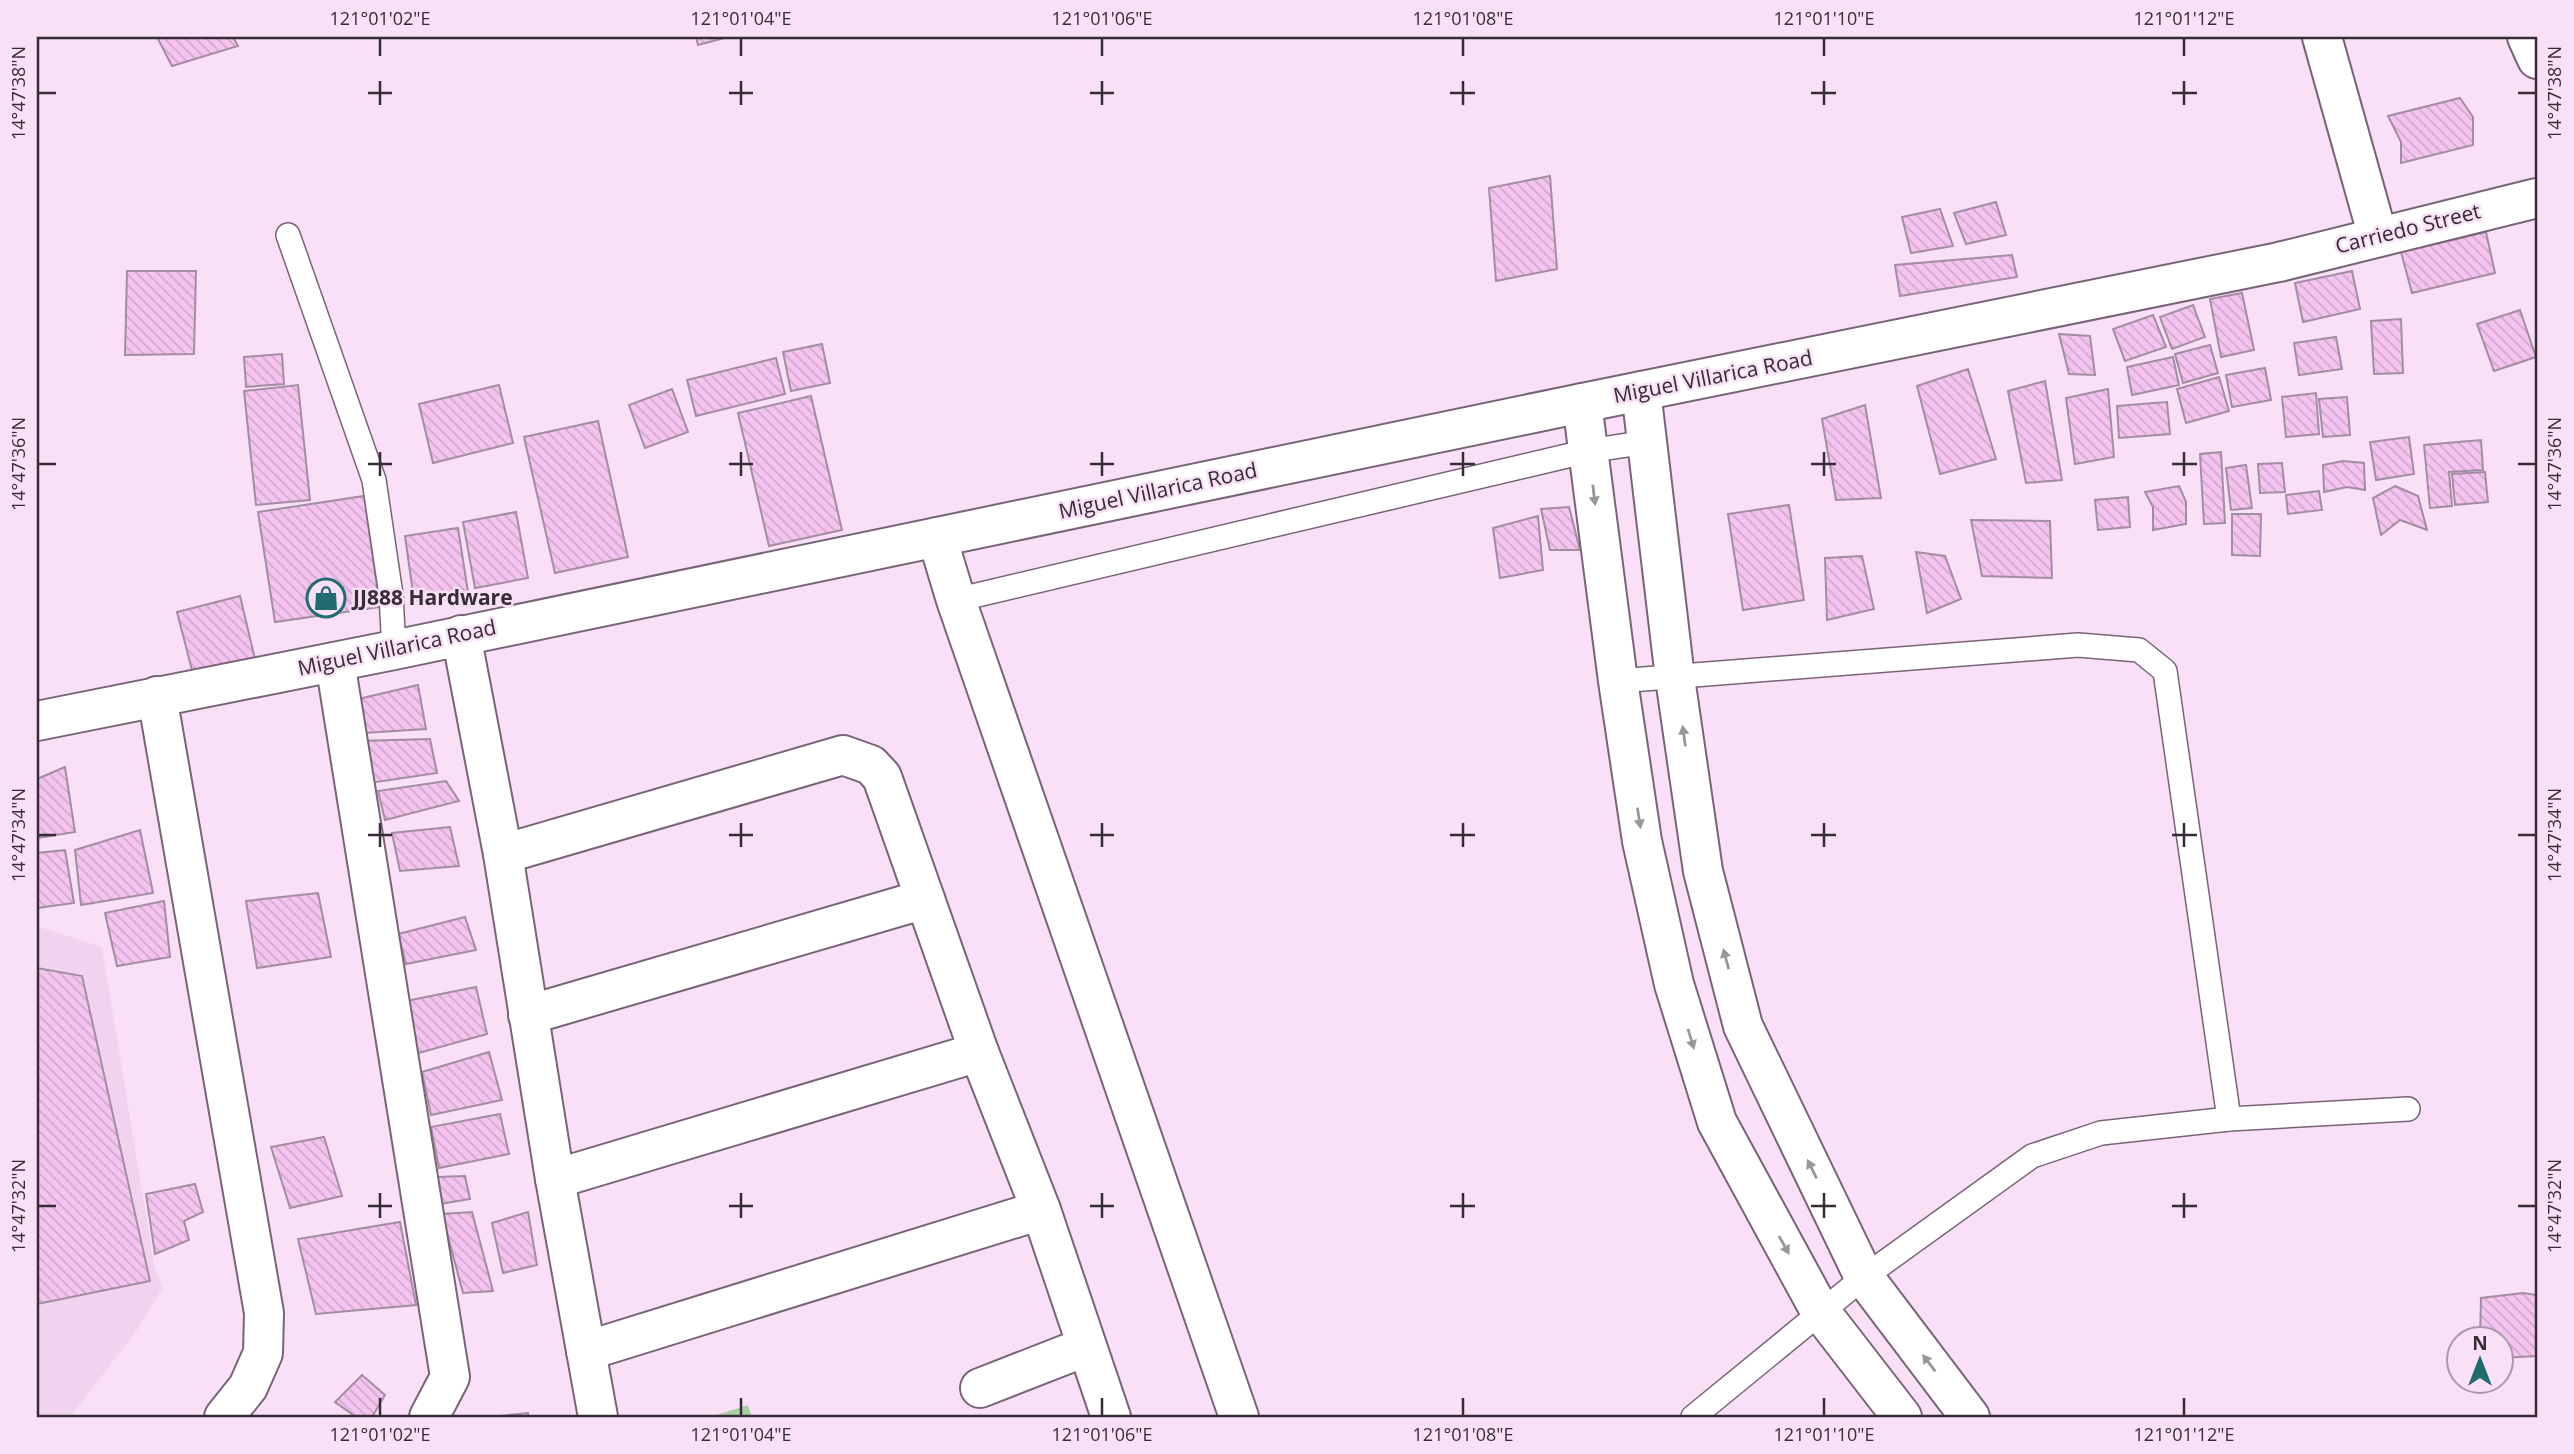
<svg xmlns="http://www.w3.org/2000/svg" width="2574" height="1454" viewBox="0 0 2574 1454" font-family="'Open Sans',sans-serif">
  <defs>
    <pattern id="building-back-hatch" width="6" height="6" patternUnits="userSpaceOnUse" patternTransform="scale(1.75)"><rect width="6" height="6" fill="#f4c3f0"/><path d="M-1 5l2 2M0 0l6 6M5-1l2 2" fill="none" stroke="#d2a8ce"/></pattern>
  </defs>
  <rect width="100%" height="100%" fill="#f9e0f7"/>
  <path fill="#f2d3ef" d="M 37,926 L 102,947 L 154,1264 L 162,1289 L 135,1333 L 70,1417 L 37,1417 Z"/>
  <path fill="#aacfa7" d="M 748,1405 L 752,1417 L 710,1417 Z"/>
  <g fill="url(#building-back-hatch)" stroke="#a38da1" stroke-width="2">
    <path d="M 157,37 L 233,37 L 238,46 L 172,66 Z"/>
    <path d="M 696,37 L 728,37 L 698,45 Z"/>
    <path d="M 2460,98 L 2473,117 L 2473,145 L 2401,163 L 2401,142 L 2388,116 Z"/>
    <path d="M 1550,176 L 1557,269 L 1496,281 L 1489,188 Z"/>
    <path d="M 1996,202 L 2006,235 L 1966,244 L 1954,213 Z"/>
    <path d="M 1940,209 L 1953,246 L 1911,253 L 1902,217 Z"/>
    <path d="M 2486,232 L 2495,273 L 2412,293 L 2401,252 Z"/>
    <path d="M 2012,255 L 2017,277 L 1900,296 L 1895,265 Z"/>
    <path d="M 127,271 L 196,271 L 194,354 L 125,355 Z"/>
    <path d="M 2352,271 L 2360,309 L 2303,322 L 2295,283 Z"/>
    <path d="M 2242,293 L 2254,350 L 2221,357 L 2210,299 Z"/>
    <path d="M 2193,305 L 2205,337 L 2172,349 L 2160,317 Z"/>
    <path d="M 2520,310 L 2536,357 L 2494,371 L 2477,324 Z"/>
    <path d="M 2153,315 L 2166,347 L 2125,361 L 2113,329 Z"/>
    <path d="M 2401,319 L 2403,373 L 2374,374 L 2371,321 Z"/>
    <path d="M 2059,334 L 2090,336 L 2095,375 L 2069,374 Z"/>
    <path d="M 2336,337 L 2342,369 L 2299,375 L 2294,343 Z"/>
    <path d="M 822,344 L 830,383 L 791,391 L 783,352 Z"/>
    <path d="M 2210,345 L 2218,373 L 2183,383 L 2175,354 Z"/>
    <path d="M 282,354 L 284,384 L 246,387 L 244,357 Z"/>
    <path d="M 2173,357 L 2179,385 L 2132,395 L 2127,367 Z"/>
    <path d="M 776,358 L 785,394 L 696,416 L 687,380 Z"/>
    <path d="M 2265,368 L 2271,400 L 2232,407 L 2226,375 Z"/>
    <path d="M 1968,369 L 1996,459 L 1940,474 L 1917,386 Z"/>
    <path d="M 2219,377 L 2229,411 L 2186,423 L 2177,389 Z"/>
    <path d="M 2045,381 L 2062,480 L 2026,483 L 2008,391 Z"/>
    <path d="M 298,385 L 310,500 L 256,505 L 244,391 Z"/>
    <path d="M 499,385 L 513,443 L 433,463 L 419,404 Z"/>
    <path d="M 672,389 L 688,432 L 645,448 L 629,405 Z"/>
    <path d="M 2108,389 L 2114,457 L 2075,464 L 2066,398 Z"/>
    <path d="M 2316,393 L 2319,434 L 2286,437 L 2282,397 Z"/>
    <path d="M 811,396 L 842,530 L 769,546 L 738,413 Z"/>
    <path d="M 2347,397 L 2350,435 L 2323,437 L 2319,399 Z"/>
    <path d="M 2167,402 L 2170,434 L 2119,438 L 2117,406 Z"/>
    <path d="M 1865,405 L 1881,498 L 1836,500 L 1822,419 Z"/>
    <path d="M 598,421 L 628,557 L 555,573 L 524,437 Z"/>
    <path d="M 2409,437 L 2414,474 L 2376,480 L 2370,442 Z"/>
    <path d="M 2481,440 L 2483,470 L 2449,472 L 2452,506 L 2430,508 L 2424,445 Z"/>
    <path d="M 2221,452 L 2225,523 L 2204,524 L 2200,454 Z"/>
    <path d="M 2343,461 L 2364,463 L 2365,490 L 2347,487 L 2324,492 L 2323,465 Z"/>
    <path d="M 2282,463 L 2285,492 L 2260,493 L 2258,464 Z"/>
    <path d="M 2246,465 L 2252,508 L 2231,510 L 2226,468 Z"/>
    <path d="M 2485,472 L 2488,502 L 2455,505 L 2452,474 Z"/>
    <path d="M 2179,486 L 2186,502 L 2186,524 L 2153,530 L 2153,507 L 2145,492 Z"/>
    <path d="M 2395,486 L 2418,496 L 2427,530 L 2400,520 L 2381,535 L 2373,498 Z"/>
    <path d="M 2319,491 L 2322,510 L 2288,514 L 2286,495 Z"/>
    <path d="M 364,496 L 380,607 L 275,622 L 258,512 Z"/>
    <path d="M 2128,497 L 2130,527 L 2098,530 L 2095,500 Z"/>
    <path d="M 1789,505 L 1804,600 L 1743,610 L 1728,514 Z"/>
    <path d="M 1569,507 L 1580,550 L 1550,550 L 1541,509 Z"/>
    <path d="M 516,512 L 528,578 L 475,588 L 463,522 Z"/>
    <path d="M 2232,514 L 2261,514 L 2260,556 L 2232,555 Z"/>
    <path d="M 1538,516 L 1543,570 L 1500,578 L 1493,528 Z"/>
    <path d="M 1971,520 L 2050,521 L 2052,578 L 1982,576 Z"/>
    <path d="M 458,528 L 468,592 L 414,600 L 405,536 Z"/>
    <path d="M 1916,552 L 1945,556 L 1961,599 L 1927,613 Z"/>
    <path d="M 1862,556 L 1874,609 L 1827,620 L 1825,558 Z"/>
    <path d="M 240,596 L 255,659 L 193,674 L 177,612 Z"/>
    <path d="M 418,685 L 426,729 L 364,733 L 354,700 Z"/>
    <path d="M 430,739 L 437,773 L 370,783 L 358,741 Z"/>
    <path d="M 65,767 L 75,832 L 37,838 L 37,779 Z"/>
    <path d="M 446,781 L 459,801 L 385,820 L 378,791 Z"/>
    <path d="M 450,827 L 459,866 L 400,871 L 392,833 Z"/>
    <path d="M 140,830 L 153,893 L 81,905 L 75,850 Z"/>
    <path d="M 65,850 L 74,903 L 37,908 L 37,853 Z"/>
    <path d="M 318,893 L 331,957 L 257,968 L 246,901 Z"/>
    <path d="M 164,901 L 170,957 L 117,966 L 105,913 Z"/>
    <path d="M 465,917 L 476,950 L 406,964 L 398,934 Z"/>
    <path d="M 37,968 L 82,976 L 150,1281 L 37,1304 Z"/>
    <path d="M 476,987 L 487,1034 L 415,1054 L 406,1001 Z"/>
    <path d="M 489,1052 L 502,1100 L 431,1115 L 422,1072 Z"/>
    <path d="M 500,1114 L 509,1154 L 439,1168 L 431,1127 Z"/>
    <path d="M 324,1137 L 342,1196 L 290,1208 L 271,1147 Z"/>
    <path d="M 465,1176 L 470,1199 L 440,1204 L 437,1177 Z"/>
    <path d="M 195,1184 L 203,1212 L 184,1221 L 189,1240 L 155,1254 L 146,1194 Z"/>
    <path d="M 472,1212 L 493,1291 L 463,1293 L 442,1214 Z"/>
    <path d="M 528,1212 L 537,1265 L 503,1273 L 492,1223 Z"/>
    <path d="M 400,1222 L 416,1305 L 316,1314 L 298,1239 Z"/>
    <path d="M 2523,1293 L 2537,1295 L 2537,1356 L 2500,1358 L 2500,1338 L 2480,1338 L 2481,1298 Z"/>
    <path d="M 362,1375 L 385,1395 L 372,1417 L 356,1417 L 335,1402 Z"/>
    <path d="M 528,1413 L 528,1417 L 490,1417 Z"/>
  </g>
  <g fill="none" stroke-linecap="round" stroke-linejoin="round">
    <defs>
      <g id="service">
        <path d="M 288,235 L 374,480 L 391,595 L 394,650"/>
        <path d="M 956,600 L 1588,451 L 1647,442"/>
        <path d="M 1618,681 L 2078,645 L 2139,650 L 2165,671 L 2229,1119"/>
        <path d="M 1693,1417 L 1864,1277 L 2032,1156 L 2101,1133 L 2229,1119 L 2408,1109"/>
      </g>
      <g id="minor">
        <path d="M 2322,37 L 2378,237"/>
        <path d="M 2527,37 L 2537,59"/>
        <path d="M 1641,391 L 1675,678 L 1703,871 L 1743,1026 L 1864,1277 L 1970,1417"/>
        <path d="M 1582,403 L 1618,681 L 1642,841 L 1674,984 L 1717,1122 L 1820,1311 L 1902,1417"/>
        <path d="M 937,537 L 956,600 L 1239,1417"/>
        <path d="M 461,635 L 503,854 L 555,1179 L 598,1417"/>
        <path d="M 335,662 L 450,1377 L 429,1417"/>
        <path d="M 157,696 L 264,1313 L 263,1353 L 248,1387 L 224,1417"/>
        <path d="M 503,854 L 843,755 L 871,765 L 882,777 L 979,1052 L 1041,1210"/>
        <path d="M 528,1015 L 925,899"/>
        <path d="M 555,1179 L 979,1052"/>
        <path d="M 586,1351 L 1041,1210 L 1111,1417"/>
        <path d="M 980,1388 L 1085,1347"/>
      </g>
      <path id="secondary" d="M 37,721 L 394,650 L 1582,403 L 2279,262 L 2537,198"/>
    </defs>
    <use href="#service" stroke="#796477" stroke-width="26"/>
    <use href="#minor" stroke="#796477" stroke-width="42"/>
    <use href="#secondary" stroke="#796477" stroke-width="42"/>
    <use href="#service" stroke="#fff" stroke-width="23"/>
    <use href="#minor" stroke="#fff" stroke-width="38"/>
    <use href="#secondary" stroke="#fff" stroke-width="38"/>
  </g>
  <defs><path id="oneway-solid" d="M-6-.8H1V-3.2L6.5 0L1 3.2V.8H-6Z" transform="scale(1.75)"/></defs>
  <g fill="#9a969a">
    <use href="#oneway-solid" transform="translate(1594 495) rotate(83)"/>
    <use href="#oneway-solid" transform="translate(1684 736) rotate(-98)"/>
    <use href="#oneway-solid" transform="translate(1639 818) rotate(81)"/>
    <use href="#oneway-solid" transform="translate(1726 959) rotate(-105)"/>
    <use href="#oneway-solid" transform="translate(1691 1039) rotate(73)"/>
    <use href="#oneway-solid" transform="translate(1812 1169) rotate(-116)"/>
    <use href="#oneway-solid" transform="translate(1784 1245) rotate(61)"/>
    <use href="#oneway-solid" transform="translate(1929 1363) rotate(-127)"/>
  </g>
  <path fill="none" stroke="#362c35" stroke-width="2.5" d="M 380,38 L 380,56M 741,38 L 741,56M 1102,38 L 1102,56M 1463,38 L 1463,56M 1824,38 L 1824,56M 2184,38 L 2184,56M 380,81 L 380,105M 741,81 L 741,105M 1102,81 L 1102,105M 1463,81 L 1463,105M 1824,81 L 1824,105M 2184,81 L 2184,105M 38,93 L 56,93M 368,93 L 392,93M 729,93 L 753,93M 1090,93 L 1114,93M 1450,93 L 1475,93M 1811,93 L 1836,93M 2172,93 L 2197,93M 2518,93 L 2536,93M 380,452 L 380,476M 741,452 L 741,476M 1102,452 L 1102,476M 1463,452 L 1463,476M 1824,452 L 1824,476M 2184,452 L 2184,476M 38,464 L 56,464M 368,464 L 392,464M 729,464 L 753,464M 1090,464 L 1114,464M 1450,464 L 1475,464M 1811,464 L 1836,464M 2172,464 L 2197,464M 2518,464 L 2536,464M 380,823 L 380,847M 741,823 L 741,847M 1102,823 L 1102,847M 1463,823 L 1463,847M 1824,823 L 1824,847M 2184,823 L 2184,847M 38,835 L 56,835M 368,835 L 392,835M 729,835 L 753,835M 1090,835 L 1114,835M 1450,835 L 1475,835M 1811,835 L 1836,835M 2172,835 L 2197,835M 2518,835 L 2536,835M 380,1193 L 380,1218M 741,1193 L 741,1218M 1102,1193 L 1102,1218M 1463,1193 L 1463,1218M 1824,1193 L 1824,1218M 2184,1193 L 2184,1218M 38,1206 L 56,1206M 368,1206 L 392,1206M 729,1206 L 753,1206M 1090,1206 L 1114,1206M 1450,1206 L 1475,1206M 1811,1206 L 1836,1206M 2172,1206 L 2197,1206M 2518,1206 L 2536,1206M 380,1398 L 380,1416M 741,1398 L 741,1416M 1102,1398 L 1102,1416M 1463,1398 L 1463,1416M 1824,1398 L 1824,1416M 2184,1398 L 2184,1416"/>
  <defs>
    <symbol id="shop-ring" viewBox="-11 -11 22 22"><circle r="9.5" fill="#f9e0f7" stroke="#206c71" stroke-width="1.5"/><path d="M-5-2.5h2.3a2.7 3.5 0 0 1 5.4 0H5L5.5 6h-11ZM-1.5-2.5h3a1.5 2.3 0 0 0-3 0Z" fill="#206c71"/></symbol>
  </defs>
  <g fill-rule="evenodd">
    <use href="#shop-ring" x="304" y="576" width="44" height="44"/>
  </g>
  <g text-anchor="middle" stroke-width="5" stroke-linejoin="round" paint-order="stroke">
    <g font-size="21" fill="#362c35" stroke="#f9e0f7">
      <text transform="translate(2408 229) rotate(-14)" y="7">Carriedo Street</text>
      <text transform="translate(1713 377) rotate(-11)" y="7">Miguel Villarica Road</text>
      <text transform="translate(1158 491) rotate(-12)" y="7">Miguel Villarica Road</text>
      <text transform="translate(397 648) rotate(-12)" y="7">Miguel Villarica Road</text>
    </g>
    <g font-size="21" font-weight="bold" fill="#362c35" stroke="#f9e0f7" text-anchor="start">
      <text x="353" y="605">JJ888 Hardware</text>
    </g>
  </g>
  <rect width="2574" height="1454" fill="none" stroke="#f9e0f7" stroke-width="77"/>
  <g transform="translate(2480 1360)"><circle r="33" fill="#f9e0f7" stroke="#ab98a9" stroke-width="2"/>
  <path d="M0-5L12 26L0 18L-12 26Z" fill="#206c71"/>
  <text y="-10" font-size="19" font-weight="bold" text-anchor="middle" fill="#362c35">N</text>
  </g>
  <rect x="38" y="38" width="2498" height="1378" fill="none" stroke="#362c35" stroke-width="2.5"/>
  <g font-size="18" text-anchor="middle" fill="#362c35">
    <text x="380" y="25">121°01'02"E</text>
    <text x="741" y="25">121°01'04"E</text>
    <text x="1102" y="25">121°01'06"E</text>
    <text x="1463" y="25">121°01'08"E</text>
    <text x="1824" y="25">121°01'10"E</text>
    <text x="2184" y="25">121°01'12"E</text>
    <text transform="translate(19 93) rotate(-90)" y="6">14°47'38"N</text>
    <text transform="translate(2555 93) rotate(-90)" y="6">14°47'38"N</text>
    <text transform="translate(19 464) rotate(-90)" y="6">14°47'36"N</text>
    <text transform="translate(2555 464) rotate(-90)" y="6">14°47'36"N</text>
    <text transform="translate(19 835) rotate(-90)" y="6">14°47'34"N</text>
    <text transform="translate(2555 835) rotate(-90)" y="6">14°47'34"N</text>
    <text transform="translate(19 1206) rotate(-90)" y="6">14°47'32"N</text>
    <text transform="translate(2555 1206) rotate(-90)" y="6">14°47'32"N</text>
    <text x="380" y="1441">121°01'02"E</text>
    <text x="741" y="1441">121°01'04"E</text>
    <text x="1102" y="1441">121°01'06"E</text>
    <text x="1463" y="1441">121°01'08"E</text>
    <text x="1824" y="1441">121°01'10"E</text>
    <text x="2184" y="1441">121°01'12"E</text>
  </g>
</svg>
